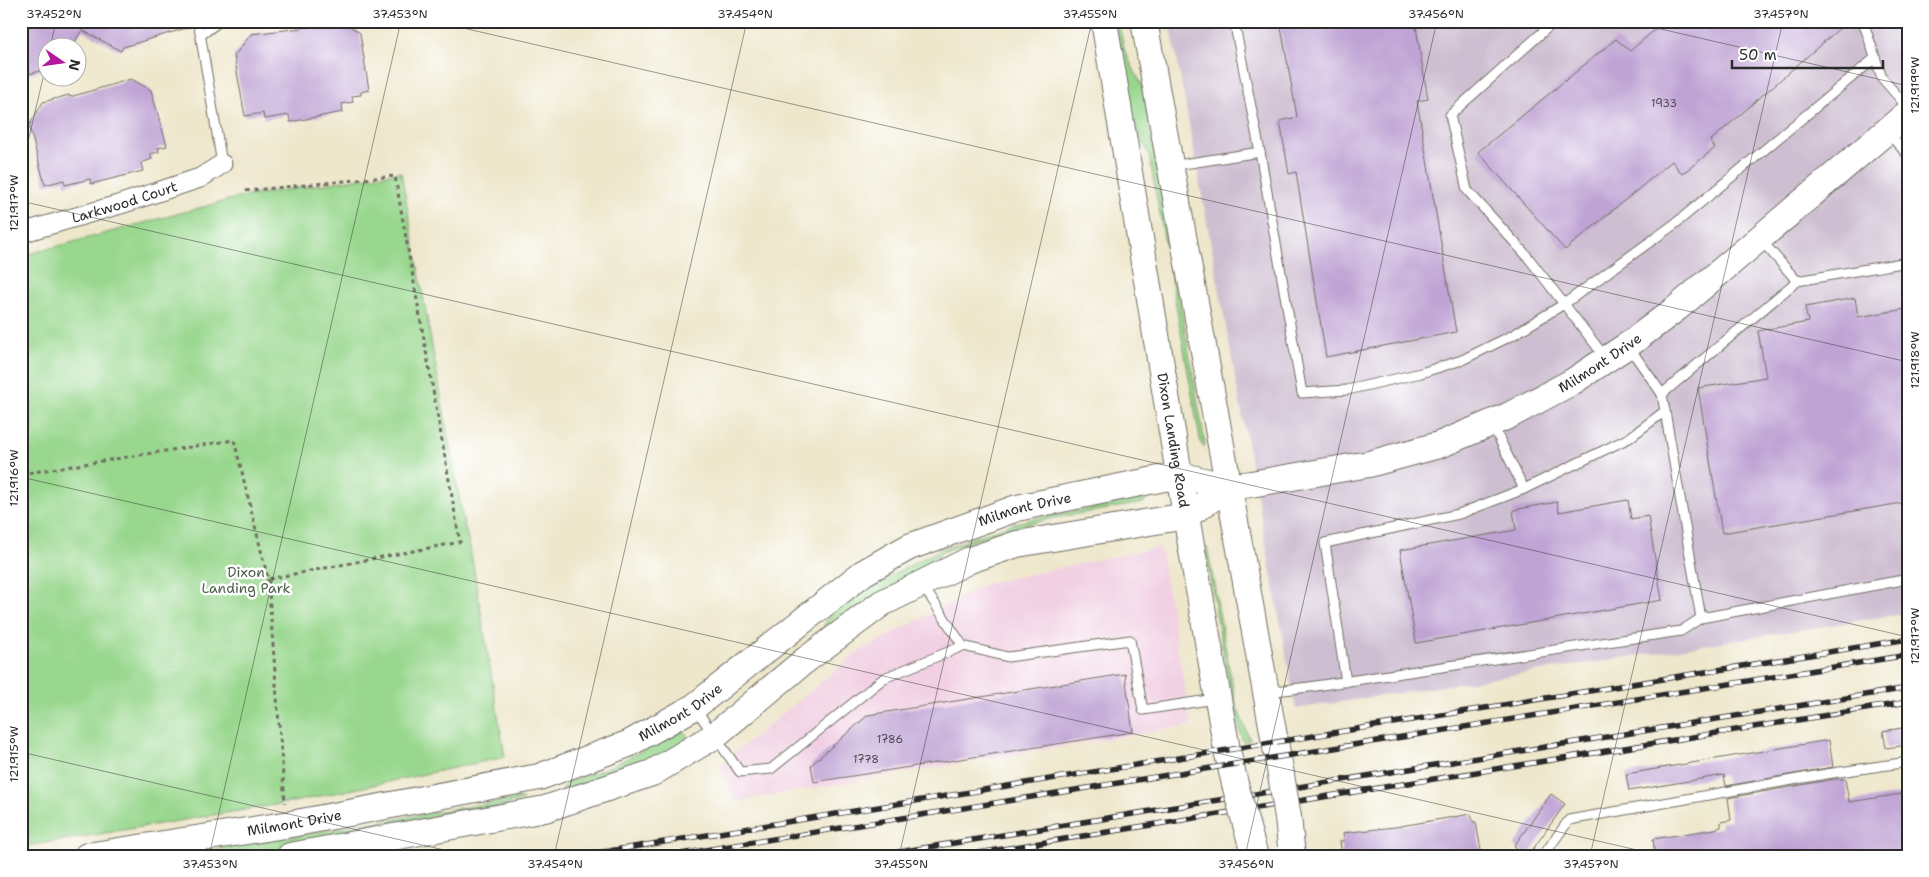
<svg xmlns="http://www.w3.org/2000/svg" width="1929" height="877" viewBox="0 0 1929 877" font-family="'Shantell Sans',sans-serif">
  <rect width="100%" height="100%" fill="#fff"/>
  <filter id="ink" filterUnits="userSpaceOnUse"><feTurbulence type="fractalNoise" baseFrequency=".02" numOctaves="2"/><feDisplacementMap in="SourceGraphic" scale="10" xChannelSelector="R" yChannelSelector="G"/><feConvolveMatrix kernelMatrix="1 2 1 2 8 2 1 2 1" color-interpolation-filters="sRGB"/></filter>
  <filter id="wash" filterUnits="userSpaceOnUse"><feTurbulence type="fractalNoise" baseFrequency=".0096" numOctaves="4" result="noise"/><feDisplacementMap in="SourceGraphic" scale="20" xChannelSelector="R" yChannelSelector="G"/><feGaussianBlur stdDeviation="1.12" result="paint"/><feColorMatrix in="noise" values="0 0 0 0 0 0 0 0 0 0 0 0 0 0 0 0 0 1.4 0 .05"/><feComposite in="paint" operator="in"/></filter>
  <g filter="url(#wash)">
    <rect width="100%" height="100%" fill="#eee7cc"/>
    <path fill="#f1d0e3" d="M 1160,547 L 1191,725 L 736,801 L 719,766 L 858,652 L 988,583 Z"/>
    <path fill="#cebed1" d="M 1170,21 L 1908,21 L 1908,613 L 1296,709 Z"/>
    <g fill="#98d78d" stroke="#62815c">
      <path d="M 1114,21 L 1118,21 L 1125,52 L 1142,86 L 1205,444 L 1204,447 L 1201,444 L 1197,422 L 1149,154 L 1133,124 Z"/>
      <path d="M 401,172 L 464,525 L 470,547 L 505,757 L 298,801 L 21,847 L 21,256 L 240,197 Z"/>
      <path d="M 1143,499 L 1146,501 L 1143,503 L 1053,518 L 1021,526 L 975,540 L 943,552 L 925,563 L 909,577 L 771,677 L 820,632 L 827,620 L 841,606 L 869,587 L 937,551 L 1012,524 L 1045,516 Z"/>
      <path d="M 1207,547 L 1236,705 L 1250,740 L 1243,742 L 1232,702 L 1205,550 Z"/>
      <path d="M 681,732 L 685,732 L 688,738 L 656,760 L 562,790 L 566,783 L 611,766 Z"/>
      <path d="M 520,798 L 523,800 L 497,807 L 391,824 L 330,844 L 262,856 L 174,856 Z"/>
    </g>
    <g id="blocks">
      <g fill="#bfa3d4">
        <path d="M 21,21 L 192,21 L 193,26 L 123,47 L 121,51 L 82,30 L 71,48 L 48,48 L 48,69 L 21,76 Z"/>
        <path d="M 334,21 L 342,21 L 360,33 L 369,90 L 361,92 L 361,95 L 352,96 L 353,102 L 342,104 L 343,112 L 290,122 L 289,115 L 264,119 L 263,113 L 245,116 L 234,56 L 251,34 L 310,27 L 310,25 Z"/>
        <path d="M 1280,21 L 1415,21 L 1428,99 L 1417,101 L 1456,332 L 1326,357 L 1296,172 L 1289,174 L 1280,121 L 1297,117 Z"/>
        <path d="M 1665,21 L 1848,21 L 1710,141 L 1715,148 L 1682,174 L 1672,161 L 1565,250 L 1478,152 L 1616,39 L 1630,51 Z"/>
        <path d="M 131,79 L 151,90 L 167,146 L 158,148 L 159,152 L 150,154 L 152,159 L 141,163 L 143,171 L 91,184 L 90,179 L 65,185 L 64,180 L 45,185 L 29,126 L 43,102 L 69,95 L 70,97 Z"/>
        <path d="M 1855,298 L 1858,317 L 1906,309 L 1908,319 L 1908,502 L 1722,533 L 1698,388 L 1766,377 L 1758,331 L 1808,322 L 1805,307 Z"/>
        <path d="M 1628,500 L 1631,519 L 1648,516 L 1662,600 L 1416,643 L 1400,550 L 1516,530 L 1513,510 L 1557,502 L 1559,512 Z"/>
        <path d="M 1125,674 L 1133,732 L 814,782 L 811,765 L 868,715 Z"/>
        <path d="M 1908,727 L 1908,745 L 1886,748 L 1883,731 Z"/>
        <path d="M 1829,740 L 1833,767 L 1726,786 L 1724,775 L 1629,791 L 1626,774 Z"/>
        <path d="M 1835,779 L 1845,779 L 1849,802 L 1908,793 L 1908,847 L 1904,848 L 1905,856 L 1655,856 L 1653,839 L 1715,829 L 1721,827 L 1721,822 L 1731,820 L 1728,798 Z"/>
        <path d="M 1551,794 L 1565,804 L 1528,856 L 1514,846 Z"/>
        <path d="M 1471,814 L 1473,822 L 1476,822 L 1482,856 L 1342,856 L 1340,841 L 1344,841 L 1343,833 L 1395,827 Z"/>
      </g>
    </g>
  </g>
  <g filter="url(#ink)">
    <use href="#blocks" fill-opacity="0" stroke="#6f6d63" stroke-width="1"/>
    <g fill="none" stroke-linecap="round" stroke-linejoin="round">
      <defs>
        <g id="lane">
          <path d="M 198,21 L 222,164"/>
          <path d="M 1234,21 L 1260,152 L 1302,393 L 1347,390 L 1421,373 L 1462,360 L 1513,335 L 1564,304 L 1676,223 L 1875,58"/>
          <path d="M 1555,21 L 1450,115 L 1467,190 L 1527,256 L 1605,357"/>
          <path d="M 1863,21 L 1882,78 L 1908,108"/>
          <path d="M 201,35 L 220,21"/>
          <path d="M 1888,133 L 1908,155"/>
          <path d="M 1171,166 L 1260,152"/>
          <path d="M 1761,240 L 1797,281 L 1908,262"/>
          <path d="M 1797,281 L 1662,394 L 1701,618 L 1908,579"/>
          <path d="M 1629,347 L 1662,394"/>
          <path d="M 1492,424 L 1524,489"/>
          <path d="M 923,586 L 963,646"/>
          <path d="M 1346,682 L 1325,543 L 1459,514 L 1524,489 L 1629,438 L 1665,411"/>
          <path d="M 1267,692 L 1309,687 L 1681,631 L 1701,618"/>
          <path d="M 695,708 L 740,772 L 771,769 L 884,678 L 963,646 L 1008,657 L 1130,640 L 1143,710 L 1215,699"/>
          <path d="M 1543,856 L 1569,820 L 1826,774 L 1908,762"/>
        </g>
        <g id="street">
          <path id="s1" d="M 21,233 L 121,204 L 200,178 L 222,164"/>
        </g>
        <g id="secondary">
          <path id="s2" d="M 1104,21 L 1186,516 L 1227,750 L 1235,784"/>
          <path d="M 1144,21 L 1281,775"/>
          <path d="M 1288,817 L 1292,856"/>
          <path d="M 1247,828 L 1255,856"/>
          <path id="s3" d="M 87,856 L 291,824 L 539,777 L 628,744 L 694,707 L 863,573 L 909,547 L 1017,508 L 1179,475 L 1229,487 L 1251,484 L 1369,464 L 1439,445 L 1508,416 L 1572,382 L 1628,345 L 1677,308 L 1908,113"/>
          <path d="M 290,856 L 545,809 L 652,773 L 714,736 L 803,662 L 882,603 L 970,560 L 1017,544 L 1186,516 L 1229,487"/>
        </g>
      </defs>
      <use href="#lane" stroke="#6f6d63" stroke-width="11"/>
      <use href="#street" stroke="#6f6d63" stroke-width="21"/>
      <use href="#secondary" stroke="#6f6d63" stroke-width="28"/>
      <g stroke="#6f6d63" stroke-width="3" stroke-dasharray="4 4" stroke-linecap="butt">
        <path d="M 21,474 L 234,440 L 268,579 L 460,542 L 395,176 L 244,191"/>
        <path d="M 268,579 L 285,803"/>
      </g>
      <use href="#lane" stroke="#fff" stroke-width="9"/>
      <use href="#street" stroke="#fff" stroke-width="19"/>
      <use href="#secondary" stroke="#fff" stroke-width="26"/>
      <defs>
        <g id="rail">
          <path d="M 578,856 L 1908,639"/>
          <path d="M 668,856 L 1908,655"/>
          <path d="M 874,856 L 1908,688"/>
          <path d="M 960,856 L 1908,702"/>
        </g>
      </defs>
      <use href="#rail" stroke="#2b2b2b" stroke-width="5.5"/>
      <use href="#rail" stroke="#fff" stroke-width="4" stroke-dasharray="11" stroke-linecap="butt"/>
      <defs>
        <g id="secondary-bridge">
          <path d="M 1281,775 L 1288,817"/>
          <path d="M 1235,784 L 1247,828"/>
        </g>
      </defs>
      <use href="#secondary-bridge" stroke="#6f6d63" stroke-width="28" stroke-linecap="butt"/>
      <use href="#secondary-bridge" stroke="#fff" stroke-width="26"/>
    </g>
  </g>
  <path fill="none" stroke="#2b2b2b" stroke-width="1" stroke-opacity="0.45" d="M 433,21 L 1908,362M 1626,21 L 1908,86M 50,48 L 56,21M 21,171 L 48,57M 21,201 L 1908,637M 21,477 L 1663,856M 21,752 L 470,856M 209,856 L 401,21M 554,856 L 747,21M 899,856 L 1092,21M 1245,856 L 1437,21M 1590,856 L 1783,21"/>
  <g text-anchor="middle" stroke-width="5" stroke-linejoin="round" paint-order="stroke">
    <g font-size="11" fill="#504955">
      <text x="1664" y="107">1933</text>
      <text x="890" y="743">1786</text>
      <text x="866" y="763">1778</text>
    </g>
    <g font-size="14" fill="#2b2b2b" stroke="#fff">
      <text dy="5" stroke="none"><textPath href="#s1" startOffset="108">Larkwood Court</textPath></text>
      <text dy="5" stroke="none"><textPath href="#s3" startOffset="1625">Milmont Drive</textPath></text>
      <text dy="5" stroke="none"><textPath href="#s2" startOffset="425">Dixon Landing Road</textPath></text>
      <text dy="5" stroke="none"><textPath href="#s3" startOffset="1020">Milmont Drive</textPath></text>
      <text dy="5" stroke="none"><textPath href="#s3" startOffset="615">Milmont Drive</textPath></text>
      <text dy="5" stroke="none"><textPath href="#s3" startOffset="210">Milmont Drive</textPath></text>
    </g>
    <g font-size="14" fill="#4c5f48" stroke="#fff">
      <text x="246" y="577">Dixon<tspan x="246" dy="16">Landing Park</tspan></text>
    </g>
  </g>
  <rect width="1929" height="877" fill="none" stroke="#fff" stroke-width="55"/>
  <g transform="translate(62 62) rotate(103)"><circle r="24" fill="#ffffff" stroke="#aaaaaa"/>
  <path d="M0-4L9 19L0 12L-9 19Z" fill="#b5179e"/>
  <text y="-8" font-size="14" font-weight="bold" text-anchor="middle" fill="#2b2b2b">N</text>
  </g>
  <path d="M1732 60v8h151v-8" fill="none" stroke="#2b2b2b" stroke-width="2.5"/>
  <text x="1739" y="60" font-size="15" fill="#2b2b2b" stroke="#ffffff" stroke-width="4" paint-order="stroke">50 m</text>
  <rect x="28" y="28" width="1874" height="822" fill="none" stroke="#2b2b2b" stroke-width="2"/>
  <g font-size="12" text-anchor="middle" fill="#2b2b2b">
    <text x="54" y="18">37.452°N</text>
    <text x="400" y="18">37.453°N</text>
    <text x="745" y="18">37.454°N</text>
    <text x="1090" y="18">37.455°N</text>
    <text x="1436" y="18">37.456°N</text>
    <text x="1781" y="18">37.457°N</text>
    <text transform="translate(1915 85) rotate(-90)" y="4">121.919°W</text>
    <text transform="translate(14 203) rotate(-90)" y="4">121.917°W</text>
    <text transform="translate(1915 360) rotate(-90)" y="4">121.918°W</text>
    <text transform="translate(14 478) rotate(-90)" y="4">121.916°W</text>
    <text transform="translate(1915 636) rotate(-90)" y="4">121.917°W</text>
    <text transform="translate(14 754) rotate(-90)" y="4">121.915°W</text>
    <text x="210" y="868">37.453°N</text>
    <text x="555" y="868">37.454°N</text>
    <text x="901" y="868">37.455°N</text>
    <text x="1246" y="868">37.456°N</text>
    <text x="1591" y="868">37.457°N</text>
  </g>
</svg>
